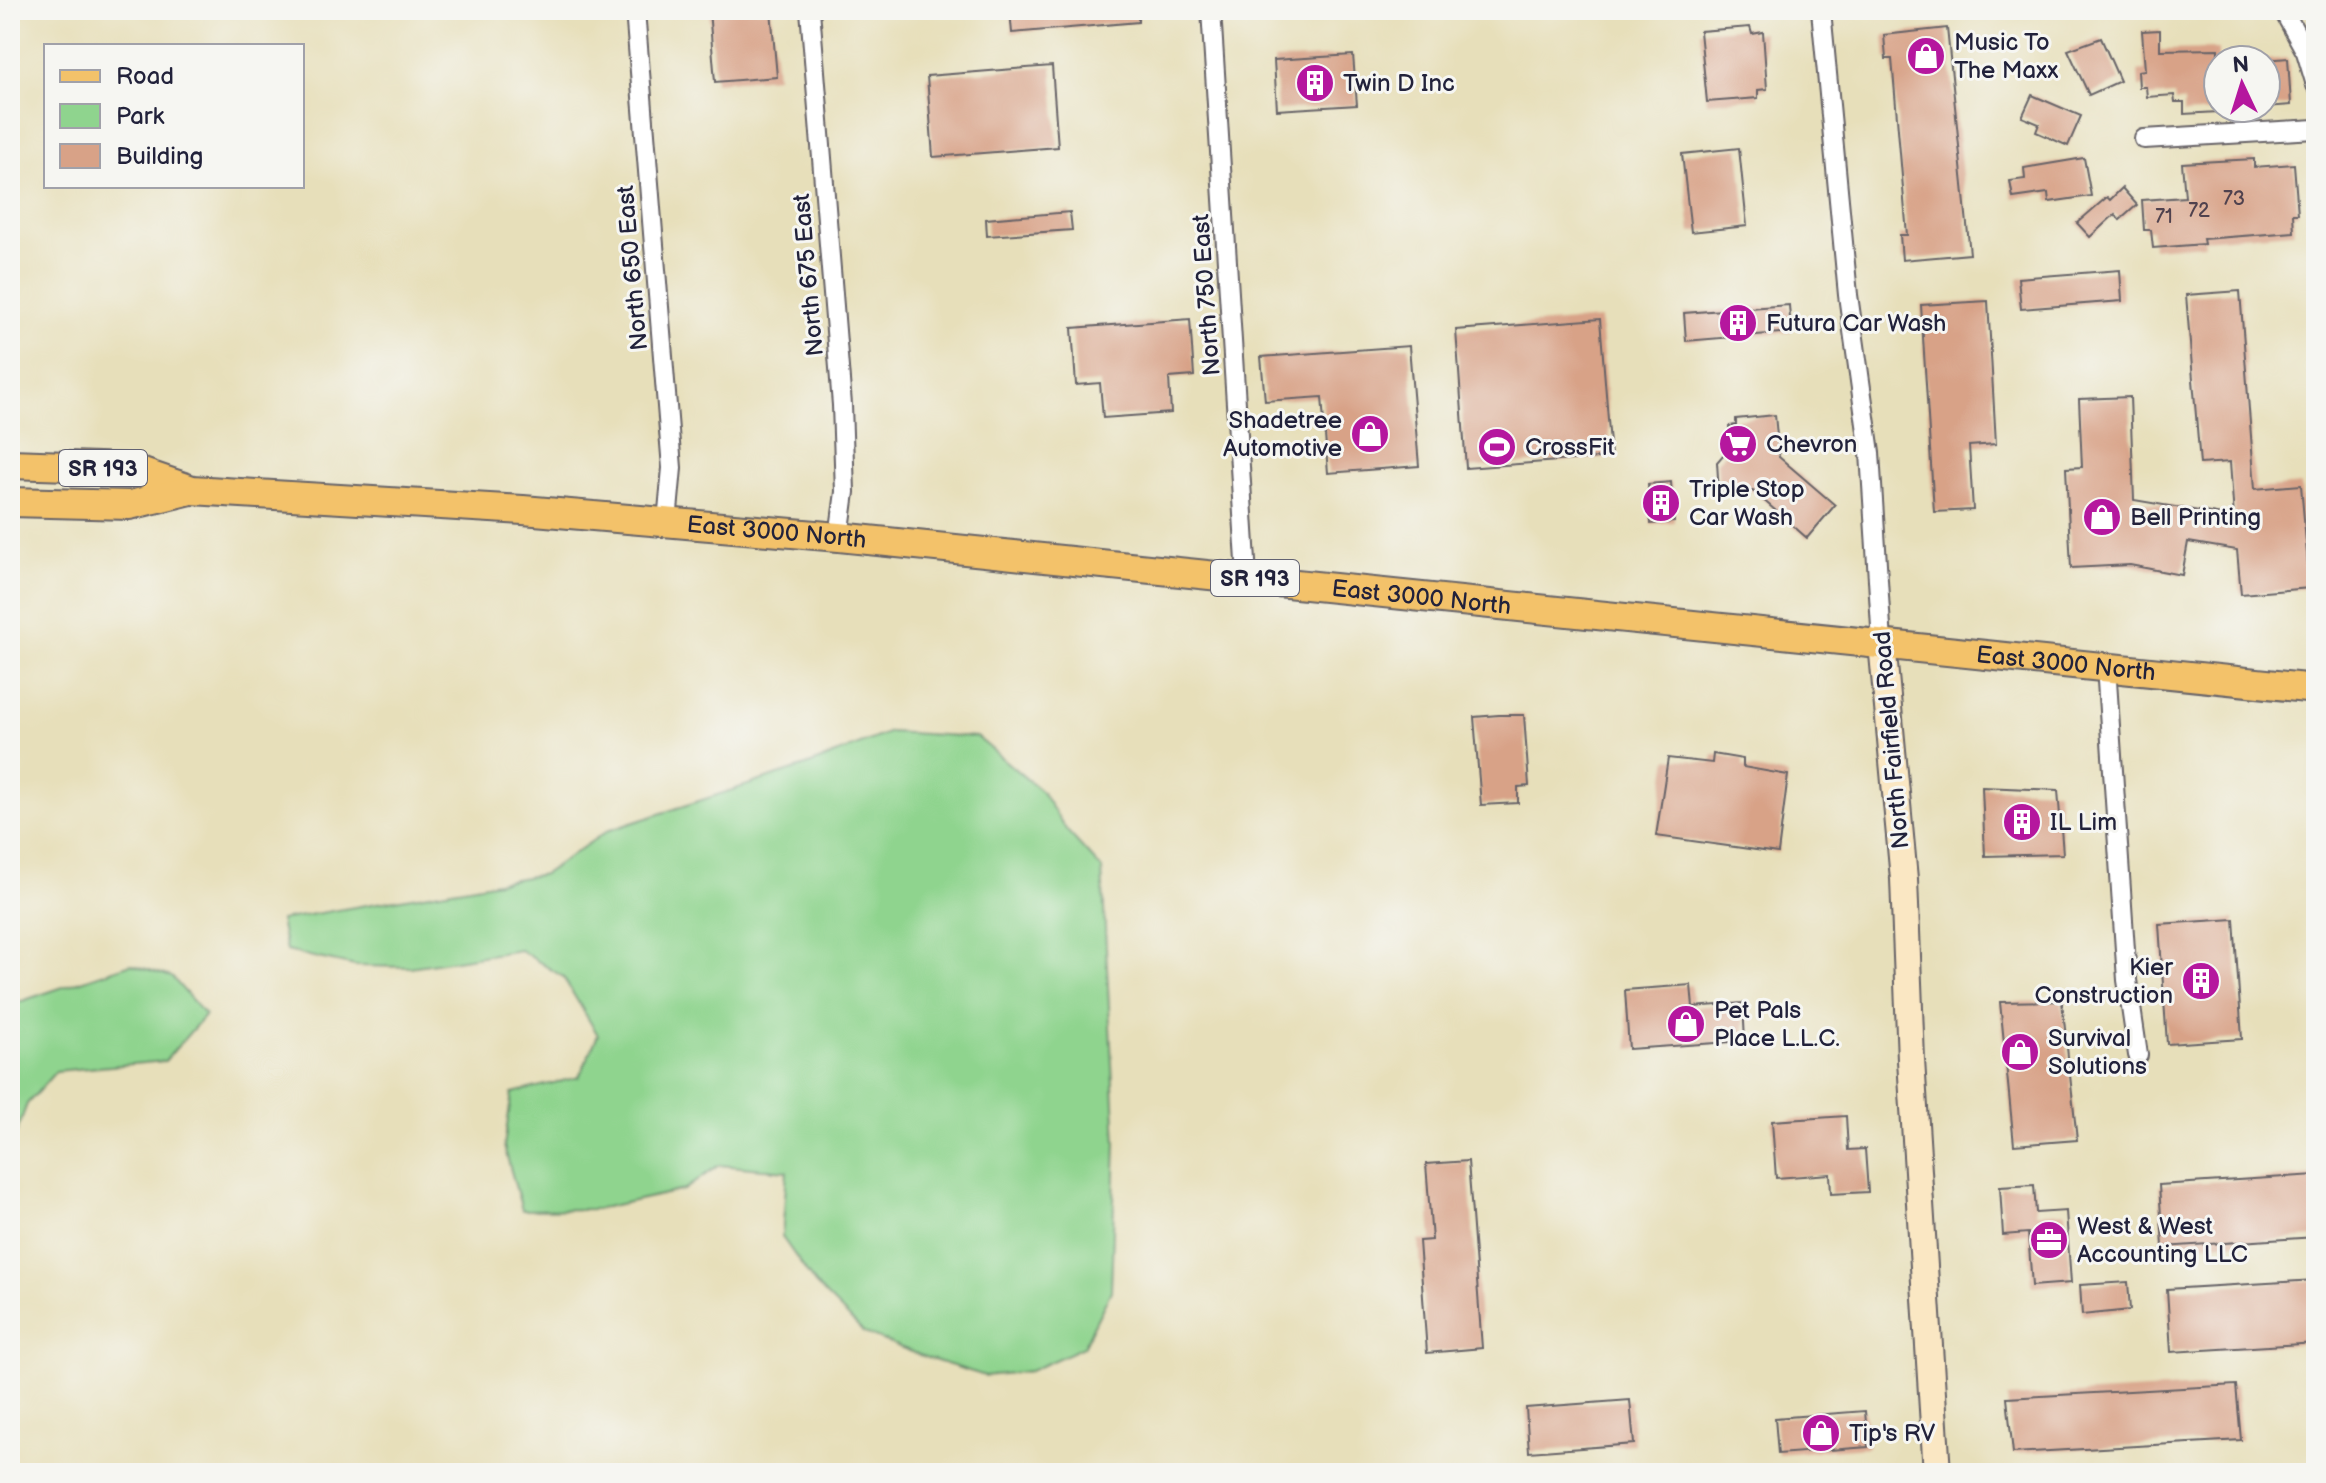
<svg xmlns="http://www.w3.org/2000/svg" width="2326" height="1483" viewBox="0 0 2326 1483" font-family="'Balsamiq Sans',sans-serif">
  <rect width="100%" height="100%" fill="#f6f6f2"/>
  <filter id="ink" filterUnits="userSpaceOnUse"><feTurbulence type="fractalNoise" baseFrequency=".0125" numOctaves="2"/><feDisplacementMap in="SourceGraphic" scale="16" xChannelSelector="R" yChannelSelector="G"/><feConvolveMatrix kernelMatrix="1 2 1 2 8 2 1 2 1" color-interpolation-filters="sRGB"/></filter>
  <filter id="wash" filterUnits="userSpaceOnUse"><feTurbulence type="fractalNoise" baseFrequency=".006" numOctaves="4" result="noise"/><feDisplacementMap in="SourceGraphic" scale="32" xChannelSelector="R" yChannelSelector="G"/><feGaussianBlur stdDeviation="1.8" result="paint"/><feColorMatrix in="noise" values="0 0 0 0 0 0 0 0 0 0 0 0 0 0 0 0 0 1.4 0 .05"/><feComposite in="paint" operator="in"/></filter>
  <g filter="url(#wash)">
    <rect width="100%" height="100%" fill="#e7dfba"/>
    <g fill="#8fd48e" stroke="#587b64" stroke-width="2">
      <path d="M 890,732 L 977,737 L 1042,792 L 1067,831 L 1102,869 L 1116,1143 L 1111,1291 L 1083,1347 L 1030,1371 L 985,1376 L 927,1358 L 864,1333 L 815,1284 L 782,1237 L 787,1171 L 719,1165 L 684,1190 L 597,1209 L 522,1210 L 504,1146 L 512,1093 L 579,1077 L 598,1035 L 563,977 L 520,950 L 410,967 L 355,966 L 286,951 L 280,920 L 544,874 L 607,831 L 809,765 Z"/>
      <path d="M 131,964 L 172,977 L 205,1015 L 165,1061 L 56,1071 L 27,1104 L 10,1150 L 10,1005 Z"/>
    </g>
    <g id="blocks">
      <g fill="#d8a287">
        <path d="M 709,10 L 771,10 L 777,77 L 715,82 Z"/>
        <path d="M 1010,10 L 1138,10 L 1138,22 L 1012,33 Z"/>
        <path d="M 1750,27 L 1752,34 L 1763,32 L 1767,89 L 1758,90 L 1758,98 L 1707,102 L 1700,31 Z"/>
        <path d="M 1947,28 L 1970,254 L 1902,260 L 1900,235 L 1907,235 L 1892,59 L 1886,59 L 1884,35 Z"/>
        <path d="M 2160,30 L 2160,50 L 2218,49 L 2218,112 L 2184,114 L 2184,102 L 2175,102 L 2174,95 L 2147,97 L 2146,87 L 2139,87 L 2138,71 L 2145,70 L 2142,31 Z"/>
        <path d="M 2101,38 L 2120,81 L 2089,95 L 2068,50 Z"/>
        <path d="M 1353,55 L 1357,105 L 1277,110 L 1274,60 Z"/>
        <path d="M 2288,58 L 2291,105 L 2266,107 L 2266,60 Z"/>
        <path d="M 1052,66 L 1058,147 L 933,157 L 927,76 Z"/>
        <path d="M 2032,95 L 2081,116 L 2068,146 L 2036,132 L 2039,124 L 2022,117 Z"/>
        <path d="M 1739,148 L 1747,226 L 1691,232 L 1682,154 Z"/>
        <path d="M 2084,158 L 2091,196 L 2049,202 L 2048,193 L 2013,198 L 2010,181 L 2025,179 L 2024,168 Z"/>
        <path d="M 2254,159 L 2254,167 L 2294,164 L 2298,214 L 2293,214 L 2294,232 L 2203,239 L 2204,244 L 2153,248 L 2151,230 L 2144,230 L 2142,200 L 2185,197 L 2182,163 Z"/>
        <path d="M 2122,188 L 2137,205 L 2120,220 L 2115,214 L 2090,237 L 2077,223 L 2107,197 L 2110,200 Z"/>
        <path d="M 1070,212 L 1072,230 L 987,236 L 986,219 Z"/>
        <path d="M 2120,270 L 2122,301 L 2021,309 L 2018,278 Z"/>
        <path d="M 2240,291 L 2255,489 L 2301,485 L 2310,588 L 2241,594 L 2237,550 L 2188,542 L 2182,575 L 2130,565 L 2071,568 L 2066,468 L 2082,467 L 2079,399 L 2130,397 L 2134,500 L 2234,517 L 2230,462 L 2200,464 L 2186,295 Z"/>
        <path d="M 1988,301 L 1996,444 L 1969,446 L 1973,510 L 1934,512 L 1921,305 Z"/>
        <path d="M 1789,305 L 1791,332 L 1686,341 L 1684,313 Z"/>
        <path d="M 1190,319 L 1194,376 L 1169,378 L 1171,413 L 1103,418 L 1100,383 L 1076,385 L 1072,328 Z"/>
        <path d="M 1600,319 L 1611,457 L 1466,468 L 1456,330 Z"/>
        <path d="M 1409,346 L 1419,466 L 1328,473 L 1322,397 L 1265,401 L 1261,357 Z"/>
        <path d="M 1775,415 L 1779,457 L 1835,505 L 1807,538 L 1753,491 L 1719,493 L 1717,462 L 1731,446 L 1729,426 L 1736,425 L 1736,419 Z"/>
        <path d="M 1671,482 L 1674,522 L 1651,524 L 1648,484 Z"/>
        <path d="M 1499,715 L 1524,715 L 1529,786 L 1518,787 L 1518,803 L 1481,805 L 1474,717 Z"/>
        <path d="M 1713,754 L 1743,759 L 1743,767 L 1788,775 L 1778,853 L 1656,836 L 1668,758 L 1712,763 Z"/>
        <path d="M 1982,787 L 2058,790 L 2063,854 L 1985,856 Z"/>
        <path d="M 2234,919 L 2242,1039 L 2167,1044 L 2159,924 Z"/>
        <path d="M 1691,985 L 1693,1007 L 1743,1003 L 1745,1041 L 1629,1049 L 1625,990 Z"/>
        <path d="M 2062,1001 L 2077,1140 L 2014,1145 L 2000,1002 Z"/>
        <path d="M 1846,1116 L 1848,1150 L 1865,1149 L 1868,1192 L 1831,1194 L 1830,1174 L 1776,1178 L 1772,1121 Z"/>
        <path d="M 1468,1161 L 1482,1348 L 1427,1353 L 1419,1241 L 1432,1240 L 1426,1164 Z"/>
        <path d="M 2316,1175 L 2316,1237 L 2163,1247 L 2159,1185 Z"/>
        <path d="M 2034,1185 L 2036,1213 L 2066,1211 L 2071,1283 L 2032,1286 L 2028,1233 L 2003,1235 L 2000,1187 Z"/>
        <path d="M 2316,1280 L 2316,1343 L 2171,1352 L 2167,1289 Z"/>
        <path d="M 2128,1282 L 2130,1310 L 2082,1315 L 2080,1285 Z"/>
        <path d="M 2236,1385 L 2241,1440 L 2013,1453 L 2007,1398 Z"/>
        <path d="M 1630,1400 L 1634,1444 L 1529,1452 L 1526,1408 Z"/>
        <path d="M 1865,1411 L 1868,1447 L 1778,1454 L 1775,1418 Z"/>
      </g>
    </g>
  </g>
  <g filter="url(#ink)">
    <use href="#blocks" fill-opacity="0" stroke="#676467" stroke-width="2"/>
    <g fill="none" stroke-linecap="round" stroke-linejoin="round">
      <defs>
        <g id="street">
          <path d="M 635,10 L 672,468 L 667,522"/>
          <path d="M 810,10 L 842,405 L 845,492 L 839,537"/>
          <path d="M 1211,10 L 1247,577"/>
          <path d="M 1821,10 L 1848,295 L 1870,453 L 1882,643"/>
          <path d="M 2283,10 L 2306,52 L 2316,85"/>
          <path d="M 2144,139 L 2316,129"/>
          <path d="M 2106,666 L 2127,980 L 2138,1055"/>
        </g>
        <path id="secondary" d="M 1882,643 L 1904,879 L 1911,1060 L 1937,1473"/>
        <g id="primary">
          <path id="s1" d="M 10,464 L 128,468 L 192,490 L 523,510 L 839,537 L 2316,689"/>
          <path d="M 10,502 L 130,505 L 191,490"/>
        </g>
      </defs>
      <use href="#street" stroke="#676467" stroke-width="22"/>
      <use href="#secondary" stroke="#676467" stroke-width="30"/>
      <use href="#primary" stroke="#676467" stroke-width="32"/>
      <use href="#street" stroke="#fff" stroke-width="18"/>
      <use href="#secondary" stroke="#fae7c3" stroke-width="26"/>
      <use href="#primary" stroke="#f3c26a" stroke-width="28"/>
    </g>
  </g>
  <defs>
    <symbol id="shop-disc" viewBox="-11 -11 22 22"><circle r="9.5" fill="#b5179e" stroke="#f6f6f2"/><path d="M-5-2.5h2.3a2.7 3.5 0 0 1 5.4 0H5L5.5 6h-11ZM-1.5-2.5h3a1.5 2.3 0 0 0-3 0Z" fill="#fff"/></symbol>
    <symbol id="building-disc" viewBox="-11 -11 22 22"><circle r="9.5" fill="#b5179e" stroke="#f6f6f2"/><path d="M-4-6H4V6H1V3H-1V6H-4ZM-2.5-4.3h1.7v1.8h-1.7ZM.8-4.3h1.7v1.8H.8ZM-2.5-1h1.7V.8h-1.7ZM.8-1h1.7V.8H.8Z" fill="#fff"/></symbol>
    <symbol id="supermarket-disc" viewBox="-11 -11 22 22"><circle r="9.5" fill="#b5179e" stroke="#f6f6f2"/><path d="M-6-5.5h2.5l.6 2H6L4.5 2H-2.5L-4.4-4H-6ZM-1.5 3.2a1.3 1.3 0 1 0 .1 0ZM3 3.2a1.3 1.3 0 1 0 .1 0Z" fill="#fff"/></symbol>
    <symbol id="stadium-disc" viewBox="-11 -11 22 22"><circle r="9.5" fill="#b5179e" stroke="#f6f6f2"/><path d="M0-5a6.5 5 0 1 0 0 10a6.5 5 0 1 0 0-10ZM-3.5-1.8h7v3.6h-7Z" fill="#fff"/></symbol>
    <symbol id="office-disc" viewBox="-11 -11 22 22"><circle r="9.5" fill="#b5179e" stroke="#f6f6f2"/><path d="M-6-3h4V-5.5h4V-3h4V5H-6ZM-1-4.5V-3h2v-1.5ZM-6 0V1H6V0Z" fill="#fff"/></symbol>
  </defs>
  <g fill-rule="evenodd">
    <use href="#shop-disc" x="1904" y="34" width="44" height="44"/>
    <use href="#building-disc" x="1293" y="61" width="44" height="44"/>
    <use href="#building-disc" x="1716" y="301" width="44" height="44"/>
    <use href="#shop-disc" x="1348" y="412" width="44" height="44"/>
    <use href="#supermarket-disc" x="1716" y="422" width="44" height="44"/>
    <use href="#stadium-disc" x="1475" y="425" width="44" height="44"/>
    <use href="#building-disc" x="1639" y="481" width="44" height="44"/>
    <use href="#shop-disc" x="2080" y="495" width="44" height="44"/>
    <use href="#building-disc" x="2000" y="800" width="44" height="44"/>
    <use href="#building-disc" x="2179" y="959" width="44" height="44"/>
    <use href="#shop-disc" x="1664" y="1002" width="44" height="44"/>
    <use href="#shop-disc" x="1998" y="1030" width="44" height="44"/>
    <use href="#office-disc" x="2027" y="1218" width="44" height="44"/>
    <use href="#shop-disc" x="1799" y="1411" width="44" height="44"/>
  </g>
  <g text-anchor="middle" stroke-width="6" stroke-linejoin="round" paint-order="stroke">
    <g font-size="20" fill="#50424e">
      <text x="2234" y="205">73</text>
      <text x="2199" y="217">72</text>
      <text x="2164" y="223">71</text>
    </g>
    <g fill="#f6f6f2" stroke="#626272" stroke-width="2">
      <rect x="59" y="450" width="88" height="36" rx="6"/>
      <rect x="1211" y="560" width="88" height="36" rx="6"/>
    </g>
    <g font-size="22" font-weight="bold" fill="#22223b">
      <text x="103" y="476">SR 193</text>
      <text x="1255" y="586">SR 193</text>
    </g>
    <g font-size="24" fill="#22223b" stroke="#f6f6f2" text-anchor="start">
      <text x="1954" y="50">Music To<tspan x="1954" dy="28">The Maxx</tspan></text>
      <text x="1343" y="91">Twin D Inc</text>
      <text x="1766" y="331">Futura Car Wash</text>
      <text x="1342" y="428" text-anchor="end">Shadetree<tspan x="1342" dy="28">Automotive</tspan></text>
      <text x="1766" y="452">Chevron</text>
      <text x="1525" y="455">CrossFit</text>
      <text x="1689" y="497">Triple Stop<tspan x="1689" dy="28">Car Wash</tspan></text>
      <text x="2130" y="525">Bell Printing</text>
      <text x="2050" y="830">IL Lim</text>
      <text x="2173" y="975" text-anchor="end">Kier<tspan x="2173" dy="28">Construction</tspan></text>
      <text x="1714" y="1018">Pet Pals<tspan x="1714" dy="28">Place L.L.C.</tspan></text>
      <text x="2048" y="1046">Survival<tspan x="2048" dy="28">Solutions</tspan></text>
      <text x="2077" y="1234">West &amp; West<tspan x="2077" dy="28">Accounting LLC</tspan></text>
      <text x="1849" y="1441">Tip's RV</text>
    </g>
    <g font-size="24" fill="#22223b" stroke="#f6f6f2">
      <text transform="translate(632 268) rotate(-95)" y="8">North 650 East</text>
      <text transform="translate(808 275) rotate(-95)" y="8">North 675 East</text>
      <text transform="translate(1206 295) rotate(-94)" y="8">North 750 East</text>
      <text dy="8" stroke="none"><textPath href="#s1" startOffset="772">East 3000 North</textPath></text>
      <text dy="8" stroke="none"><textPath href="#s1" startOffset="1420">East 3000 North</textPath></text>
      <text dy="8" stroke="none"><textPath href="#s1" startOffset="2068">East 3000 North</textPath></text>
      <text transform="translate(1891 740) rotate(-95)" y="8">North Fairfield Road</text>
    </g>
  </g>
  <rect width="2326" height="1483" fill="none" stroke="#f6f6f2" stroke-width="40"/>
  <rect x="44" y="44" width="260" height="144" fill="#f6f6f2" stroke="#a1a1a9" stroke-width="2"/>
  <rect x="60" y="70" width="40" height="12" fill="#f3c26a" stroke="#a1a1a9" stroke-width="2"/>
  <text x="116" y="84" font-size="24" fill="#22223b">Road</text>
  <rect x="60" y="104" width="40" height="24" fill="#8fd48e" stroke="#a1a1a9" stroke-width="2"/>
  <text x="116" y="124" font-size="24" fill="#22223b">Park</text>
  <rect x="60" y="144" width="40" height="24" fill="#d8a287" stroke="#a1a1a9" stroke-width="2"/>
  <text x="116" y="164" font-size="24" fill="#22223b">Building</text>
  <g transform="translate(2242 84) rotate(356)"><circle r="38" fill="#f6f6f2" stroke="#a1a1a9" stroke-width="2"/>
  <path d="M0-6L14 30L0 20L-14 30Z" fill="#b5179e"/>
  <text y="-12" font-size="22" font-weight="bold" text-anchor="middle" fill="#22223b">N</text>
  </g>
</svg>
